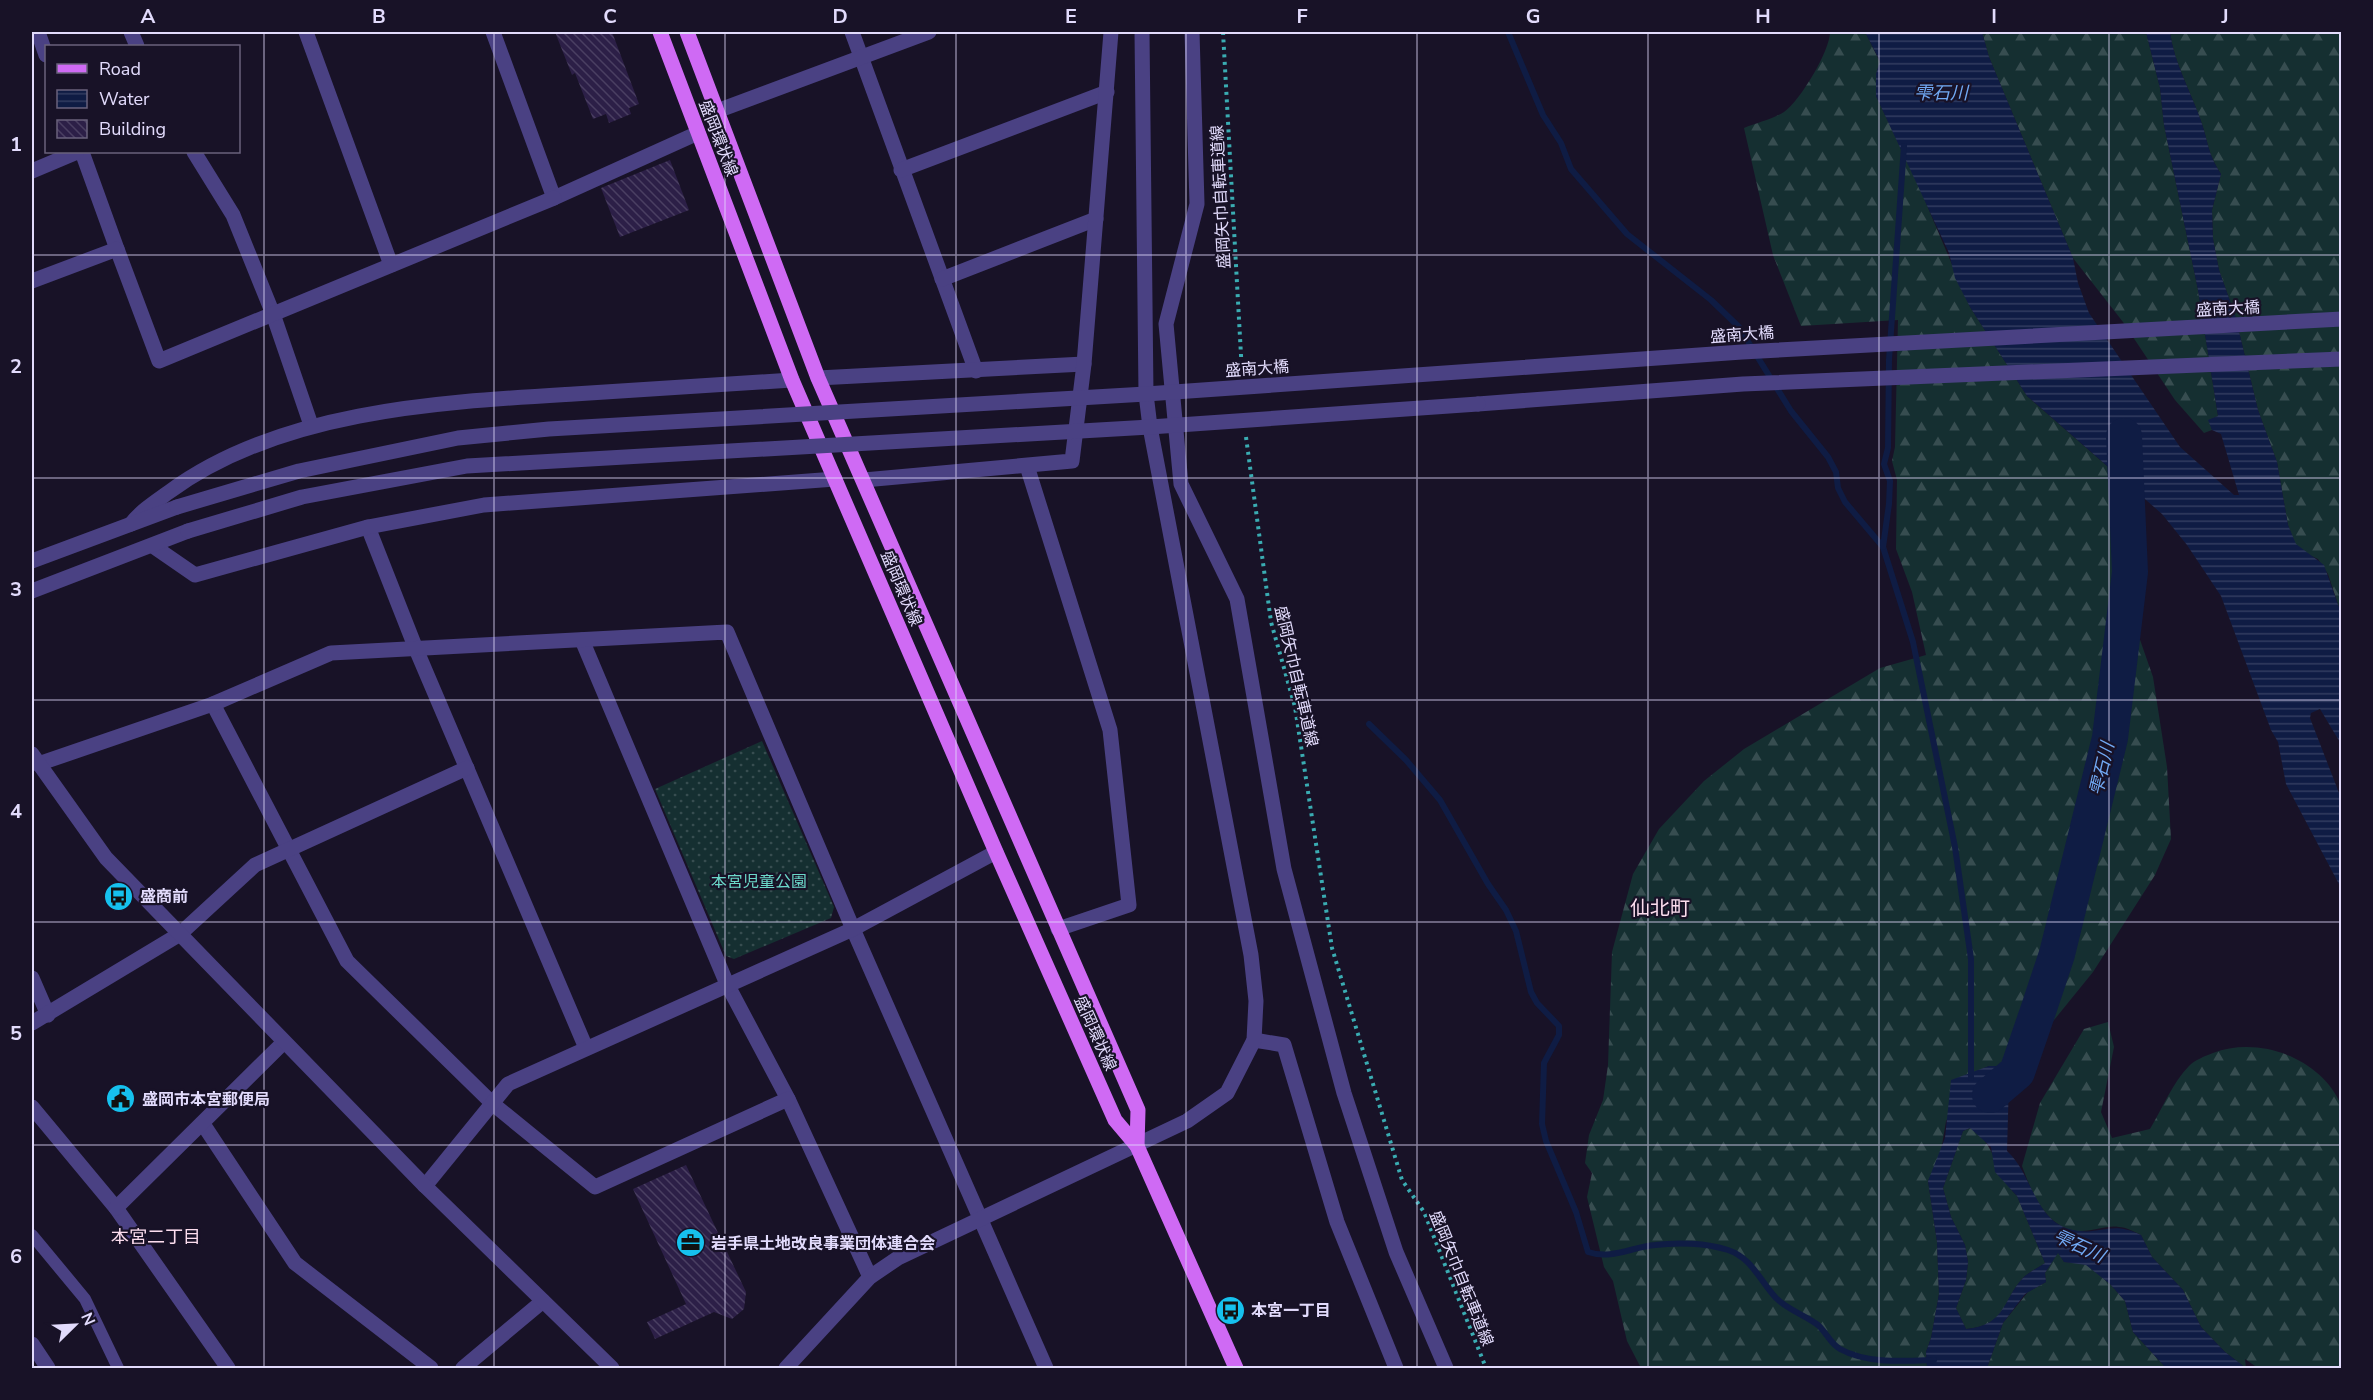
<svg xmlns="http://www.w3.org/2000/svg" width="2373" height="1400" viewBox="0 0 2373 1400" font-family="'Nunito Sans','Noto Sans JP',sans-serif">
  <defs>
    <pattern id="grass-dots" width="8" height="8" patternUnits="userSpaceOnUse" patternTransform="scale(1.5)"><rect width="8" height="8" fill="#152f31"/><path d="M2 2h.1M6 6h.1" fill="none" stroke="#374d50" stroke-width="1.8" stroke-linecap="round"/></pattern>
    <pattern id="forest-firs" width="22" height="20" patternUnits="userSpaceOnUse" patternTransform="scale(1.5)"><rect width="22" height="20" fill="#152f31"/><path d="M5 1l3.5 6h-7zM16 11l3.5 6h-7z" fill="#374d50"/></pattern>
    <pattern id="water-rules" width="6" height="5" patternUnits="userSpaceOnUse" patternTransform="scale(1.5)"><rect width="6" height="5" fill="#0f1c44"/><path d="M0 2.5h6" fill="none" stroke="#323c60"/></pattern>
    <pattern id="building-back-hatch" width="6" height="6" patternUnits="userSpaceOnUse" patternTransform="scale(1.5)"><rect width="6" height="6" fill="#2c1f47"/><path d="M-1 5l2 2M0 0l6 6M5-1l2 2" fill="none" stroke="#4a3f62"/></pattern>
  </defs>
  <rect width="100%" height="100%" fill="#181227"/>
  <path fill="url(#grass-dots)" d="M 762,741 L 834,907 L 831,918 L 734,959 L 726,956 L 655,789 Z"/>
  <g fill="url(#forest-firs)">
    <path d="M 1830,32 L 1865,32 L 1880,62 L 1876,74 L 1876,96 L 1920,189 L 1970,307 L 2027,396 L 2131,487 L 2136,570 L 2131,614 L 2153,677 L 2167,767 L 2171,839 L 2155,875 L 2093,972 L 2050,1025 L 2024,1065 L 2014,1045 L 2013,1064 L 2007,1072 L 1989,1066 L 1977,1071 L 1946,1121 L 1940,1157 L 1928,1181 L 1937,1242 L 1939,1294 L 1931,1338 L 1926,1352 L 1927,1368 L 1641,1368 L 1627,1341 L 1613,1281 L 1604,1267 L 1587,1197 L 1592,1173 L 1585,1163 L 1589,1135 L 1603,1100 L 1608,1065 L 1612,952 L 1633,874 L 1659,829 L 1704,781 L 1744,749 L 1880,668 L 1926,655 L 1912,592 L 1896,549 L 1897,480 L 1892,461 L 1895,447 L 1898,320 L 1801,326 L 1773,255 L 1744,128 C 1756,123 1773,119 1784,112 C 1800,101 1830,51 1830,32 Z"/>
    <path d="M 1982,32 L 2146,32 L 2160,88 L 2164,125 L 2198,290 L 2218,416 L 2209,420 L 2212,430 L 2204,433 L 2175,400 L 2123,322 L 2073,258 L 1989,57 Z"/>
    <path d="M 2170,32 L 2341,32 L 2341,613 L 2328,574 L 2318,559 L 2301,551 L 2295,544 L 2288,525 L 2277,462 L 2258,410 L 2235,315 L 2219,270 L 2213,239 L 2212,210 L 2221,174 C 2207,152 2209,144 2201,121 C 2191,92 2174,63 2170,32 Z"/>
    <path d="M 2108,1022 L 2114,1047 L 2101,1112 L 2112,1138 L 2150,1129 C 2162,1109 2173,1082 2189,1066 C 2195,1060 2205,1056 2213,1053 C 2260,1035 2322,1059 2341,1105 L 2341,1368 L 2258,1368 L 2245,1359 L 2246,1368 L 2225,1352 L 2201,1327 L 2183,1290 L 2152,1257 L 2141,1235 C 2135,1232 2126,1227 2119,1227 C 2107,1225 2094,1231 2082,1231 C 2047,1231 2032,1193 2022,1166 L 2040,1103 L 2084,1029 Z"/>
    <path d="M 1970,1128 C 1995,1141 1997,1177 2017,1196 L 2045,1263 C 2039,1267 2031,1271 2025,1276 C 2002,1298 2009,1325 1966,1329 L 1956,1308 L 1966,1280 L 1968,1262 L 1965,1245 L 1951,1217 L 1943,1188 L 1963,1131 Z"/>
    <path d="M 2058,1252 L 2064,1262 L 2086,1264 L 2110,1284 L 2125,1301 L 2133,1332 L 2166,1368 L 1987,1368 L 2003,1323 L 2028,1292 L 2046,1282 L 2045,1273 Z"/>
  </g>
  <g fill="url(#water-rules)" fill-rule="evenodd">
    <path d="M 1865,32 L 1982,32 L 1989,57 L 2073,258 L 2078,283 L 2089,313 L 2180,447 L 2234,495 L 2239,495 L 2221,434 L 2212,430 L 2208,420 L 2218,416 L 2198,290 L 2164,125 L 2160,88 L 2146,32 L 2170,32 C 2174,63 2191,92 2201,121 C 2209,144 2207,152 2221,174 L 2212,210 L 2213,239 L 2219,270 L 2235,315 L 2258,410 L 2277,462 L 2288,525 L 2296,544 L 2324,565 L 2341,613 L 2341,744 L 2320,709 L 2311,713 L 2310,718 L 2341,798 L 2341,888 L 2286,784 L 2278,742 L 2271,730 L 2221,596 L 2187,545 L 2162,514 L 2027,396 L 1970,307 L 1955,278 L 1949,253 L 1876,96 L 1876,74 L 1880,61 Z"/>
    <path d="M 2015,1044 L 2029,1071 L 2023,1076 L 2009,1081 L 2007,1151 C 2032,1173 2035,1223 2073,1230 C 2102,1236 2110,1220 2141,1235 L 2152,1257 L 2183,1290 L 2201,1327 L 2225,1352 L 2246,1368 L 2166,1368 L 2133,1332 L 2125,1301 L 2110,1284 L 2086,1265 L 2064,1262 L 2058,1253 L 2045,1273 L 2046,1282 L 2025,1294 L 2003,1323 L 1987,1368 L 1927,1368 L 1926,1352 L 1931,1338 L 1939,1294 L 1937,1242 L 1928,1181 L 1945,1138 L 1951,1080 L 1989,1066 L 1996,1066 L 2002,1072 L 2007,1071 L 2013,1064 ZM 1970,1128 L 1991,1147 L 1995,1172 L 2017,1196 L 2045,1263 C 2039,1267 2031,1271 2025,1276 C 2002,1298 2008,1325 1966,1329 L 1956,1308 L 1966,1280 L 1968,1262 L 1965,1245 L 1951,1217 L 1943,1188 L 1963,1131 Z"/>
  </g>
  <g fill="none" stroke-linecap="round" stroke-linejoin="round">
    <g stroke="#0f1c44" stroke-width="6">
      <path d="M 1508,32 L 1543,115 L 1561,143 L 1571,169 L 1627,234 L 1711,300 L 1739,327 L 1791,411 L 1828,457 L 1836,472 L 1838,488 L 1845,502 L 1883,547 L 1913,642 L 1955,847 L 1971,959 L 1971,1078"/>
      <path d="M 1883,547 L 1889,504 L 1890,481 L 1884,464 L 1888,448 L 1889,360 L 1904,146"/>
      <path d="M 1369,724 L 1406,760 L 1440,800 L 1488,884 L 1506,910 L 1516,931 L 1531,992 L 1537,1003 L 1559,1026 L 1559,1035 L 1544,1063 L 1542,1124 L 1546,1141 L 1576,1212 L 1588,1252 C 1611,1260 1632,1247 1655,1245 C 1678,1242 1706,1243 1728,1250 C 1752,1258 1760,1281 1776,1298 C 1788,1310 1805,1315 1818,1325 C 1826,1332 1830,1343 1840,1349 C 1867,1364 1904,1361 1934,1360"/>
    </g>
    <path stroke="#0f1c44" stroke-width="36" d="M 1990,1095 L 2017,1072 L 2038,1011 L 2057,954 L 2110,738 L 2130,572 L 2124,436"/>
  </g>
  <g fill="url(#building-back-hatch)">
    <path d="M 555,32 L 612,32 L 639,104 L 629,108 L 631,114 L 609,123 L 606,114 L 593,119 L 575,73 L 572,75 Z"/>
    <path d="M 670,160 L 689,210 L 620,237 L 601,188 Z"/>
    <path d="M 686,1165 L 746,1292 L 744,1309 L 732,1319 L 714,1312 L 655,1339 L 647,1322 L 686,1304 L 633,1189 Z"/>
  </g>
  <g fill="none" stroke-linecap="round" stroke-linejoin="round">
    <g stroke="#3aacb2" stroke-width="4" stroke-dasharray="3 4.5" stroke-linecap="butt">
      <path d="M 1223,32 L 1242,373"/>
      <path d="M 1246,437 L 1271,622 L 1295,707 L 1332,948 L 1402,1180 L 1424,1212 L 1486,1368"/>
    </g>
    <path stroke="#4a4183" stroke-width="12" d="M 32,1235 L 85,1299 L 118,1368"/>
    <g stroke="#4a4183" stroke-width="15">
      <path d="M 38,32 L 46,55"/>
      <path d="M 131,32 L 137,46"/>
      <path d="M 306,32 L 391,265"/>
      <path d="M 493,32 L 554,198 L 698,133"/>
      <path d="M 852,32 L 976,371"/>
      <path d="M 1192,32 L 1197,204 L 1166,324 L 1181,484 L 1237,599 L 1284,869 L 1344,1093 L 1396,1252 L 1446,1368"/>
      <path d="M 717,111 L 929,32"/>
      <path d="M 82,152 L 117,249"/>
      <path d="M 194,152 L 233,215 L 273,314 L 311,425"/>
      <path d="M 901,170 L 1107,92"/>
      <path d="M 32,171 L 77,152"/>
      <path d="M 942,279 L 1096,219"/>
      <path d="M 32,281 L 117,249 L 159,361 L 554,198"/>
      <path d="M 818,378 L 1084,364"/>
      <path d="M 1027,466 L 1110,730 L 1129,905 L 1058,929"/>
      <path d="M 864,480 L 1072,461 L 1084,364 L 1111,32"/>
      <path d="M 131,524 C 141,511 155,502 169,492 C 280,410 441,402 574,394 C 647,389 720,385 792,380"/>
      <path d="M 368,527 L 416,649 L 586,1048"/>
      <path d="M 153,546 L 195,575 L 368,527 L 484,505 L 835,479"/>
      <path d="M 582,640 L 727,984 L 788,1099 L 870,1277"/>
      <path d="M 213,704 L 347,961 L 493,1104 L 595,1187 L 788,1099"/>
      <path d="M 38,764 L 213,704 L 331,653 L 727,632 L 853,929 L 1046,1368"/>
      <path d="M 32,978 L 48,1015"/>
      <path d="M 32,1023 L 180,934 L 255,865 L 467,768"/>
      <path d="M 1254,1040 L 1284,1045 L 1337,1222 L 1396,1368"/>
      <path d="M 32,1107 L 116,1208 L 228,1368"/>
      <path d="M 203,1124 L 295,1263 L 431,1368"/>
      <path d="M 425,1186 L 508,1084 L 853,929 L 996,852"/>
      <path d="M 116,1208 L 284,1042"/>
      <path d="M 32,1344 L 48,1368"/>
      <path d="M 463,1368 L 543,1301"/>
    </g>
    <g stroke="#4a4183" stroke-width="15">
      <path d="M 1478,404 L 1743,384 L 2342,359"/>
      <path d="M 32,561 L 177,507"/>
      <path d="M 32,591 L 188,531"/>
      <path d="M 32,754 L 106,858 L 425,1186 L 612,1368"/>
      <path d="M 786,1368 L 870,1277 L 898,1258 L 1187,1121 L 1227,1093 L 1254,1040 L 1256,1001 L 1251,955 L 1150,427 L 1146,394 L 1142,32"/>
    </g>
    <g stroke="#cf6af4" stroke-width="15">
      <path d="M 660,32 L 792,380 L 996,852 L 1115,1120 L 1137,1146 L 1236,1368"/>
      <path d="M 687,32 L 818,378 L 1138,1110 L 1137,1146"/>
    </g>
    <g stroke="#4a4183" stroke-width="15">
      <path d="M 177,507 L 299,471 L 458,438 L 549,429 L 1146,394 L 1742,352 L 2342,319"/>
      <path d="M 188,531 L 302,497 L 467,466 L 1150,427 L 1478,404"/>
    </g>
  </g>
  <path fill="none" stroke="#e2dbfc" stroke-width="1.5" stroke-opacity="0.55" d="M 264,32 L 264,1368M 494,32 L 494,1368M 725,32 L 725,1368M 956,32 L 956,1368M 1186,32 L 1186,1368M 1417,32 L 1417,1368M 1648,32 L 1648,1368M 1879,32 L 1879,1368M 2109,32 L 2109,1368M 32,255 L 2342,255M 32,478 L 2342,478M 32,700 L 2342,700M 32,922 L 2342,922M 32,1145 L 2342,1145"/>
  <defs>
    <symbol id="bus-disc" viewBox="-11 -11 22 22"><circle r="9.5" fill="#16c1ee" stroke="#181227"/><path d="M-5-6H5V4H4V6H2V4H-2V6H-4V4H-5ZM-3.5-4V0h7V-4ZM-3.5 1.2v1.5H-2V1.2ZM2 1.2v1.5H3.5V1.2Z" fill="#111"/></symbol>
    <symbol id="civic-disc" viewBox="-11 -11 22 22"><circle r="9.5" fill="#16c1ee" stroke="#181227"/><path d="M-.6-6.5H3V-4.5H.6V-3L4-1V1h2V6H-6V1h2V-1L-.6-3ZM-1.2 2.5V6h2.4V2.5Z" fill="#111"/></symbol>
    <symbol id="office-disc" viewBox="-11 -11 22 22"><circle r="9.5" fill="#16c1ee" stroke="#181227"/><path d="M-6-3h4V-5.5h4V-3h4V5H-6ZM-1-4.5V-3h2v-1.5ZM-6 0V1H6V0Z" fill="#111"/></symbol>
  </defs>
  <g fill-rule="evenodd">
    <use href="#bus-disc" x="102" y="880" width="33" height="33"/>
    <use href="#civic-disc" x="104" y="1082" width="33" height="33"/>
    <use href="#office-disc" x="674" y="1226" width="33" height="33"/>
    <use href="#bus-disc" x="1214" y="1294" width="33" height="33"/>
  </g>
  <g text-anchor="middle" stroke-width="4.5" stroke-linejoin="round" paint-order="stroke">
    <g font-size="16" fill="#e2dbfc" stroke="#181227">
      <text transform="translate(719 138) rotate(69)" y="6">盛岡環状線</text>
      <text transform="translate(1220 197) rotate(-93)" y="6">盛岡矢巾自転車道線</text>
      <text transform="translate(2228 308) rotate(-3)" y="6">盛南大橋</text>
      <text transform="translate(1742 334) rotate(-4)" y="6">盛南大橋</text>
      <text transform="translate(1257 368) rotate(-4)" y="6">盛南大橋</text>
      <text transform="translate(902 588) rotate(67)" y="6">盛岡環状線</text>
      <text transform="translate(1297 676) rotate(77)" y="6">盛岡矢巾自転車道線</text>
      <text transform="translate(1096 1033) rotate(66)" y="6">盛岡環状線</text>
      <text transform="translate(1462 1278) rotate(68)" y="6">盛岡矢巾自転車道線</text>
    </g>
    <g font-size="16" fill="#6bd8c9" stroke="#181227">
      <text x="759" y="887">本宮児童公園</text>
    </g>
    <g font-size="16" font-weight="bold" fill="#e2dbfc" stroke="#181227" text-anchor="start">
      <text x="140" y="902">盛商前</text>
      <text x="142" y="1105">盛岡市本宮郵便局</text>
      <text x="711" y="1249">岩手県土地改良事業団体連合会</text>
      <text x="1251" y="1316">本宮一丁目</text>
    </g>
    <g font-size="18" font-style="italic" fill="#71a9f4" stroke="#181227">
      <text x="1941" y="99">雫石川</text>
      <text transform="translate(2102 769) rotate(-77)" y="6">雫石川</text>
      <text transform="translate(2079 1246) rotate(24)" y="6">雫石川</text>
    </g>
    <g font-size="18" fill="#fcddee" stroke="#181227">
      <text x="156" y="1243">本宮二丁目</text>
    </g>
    <g font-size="20" fill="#fcddee" stroke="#181227">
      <text x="1660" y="915">仙北町</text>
    </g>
  </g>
  <rect width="2373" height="1400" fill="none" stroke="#181227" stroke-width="66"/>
  <rect x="45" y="45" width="195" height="108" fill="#181227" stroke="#69627c" stroke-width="1.5"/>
  <rect x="57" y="64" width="30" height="9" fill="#cf6af4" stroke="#69627c" stroke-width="1.5"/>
  <text x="99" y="75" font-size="18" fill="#e2dbfc">Road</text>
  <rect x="57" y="90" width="30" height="18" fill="url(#water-rules)" stroke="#69627c" stroke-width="1.5"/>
  <text x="99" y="105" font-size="18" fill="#e2dbfc">Water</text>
  <rect x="57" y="120" width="30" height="18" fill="url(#building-back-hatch)" stroke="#69627c" stroke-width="1.5"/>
  <text x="99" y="135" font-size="18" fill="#e2dbfc">Building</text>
  <g transform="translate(75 1325) rotate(66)" stroke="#181227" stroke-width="4.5" paint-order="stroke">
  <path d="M0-4.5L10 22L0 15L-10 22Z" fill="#e2dbfc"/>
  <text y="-9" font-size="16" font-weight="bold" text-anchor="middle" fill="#e2dbfc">N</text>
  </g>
  <rect x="33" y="33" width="2307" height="1334" fill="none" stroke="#e2dbfc" stroke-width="2"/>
  <g font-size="20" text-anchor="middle" font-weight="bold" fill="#e2dbfc">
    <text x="148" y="23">A</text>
    <text x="379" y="23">B</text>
    <text x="610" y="23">C</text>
    <text x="840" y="23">D</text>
    <text x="1071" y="23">E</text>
    <text x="1302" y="23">F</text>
    <text x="1533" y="23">G</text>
    <text x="1763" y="23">H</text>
    <text x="1994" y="23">I</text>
    <text x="2225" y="23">J</text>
    <text x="16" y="151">1</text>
    <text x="16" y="373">2</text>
    <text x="16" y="596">3</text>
    <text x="16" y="818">4</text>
    <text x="16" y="1040">5</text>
    <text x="16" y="1263">6</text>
  </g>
</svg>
